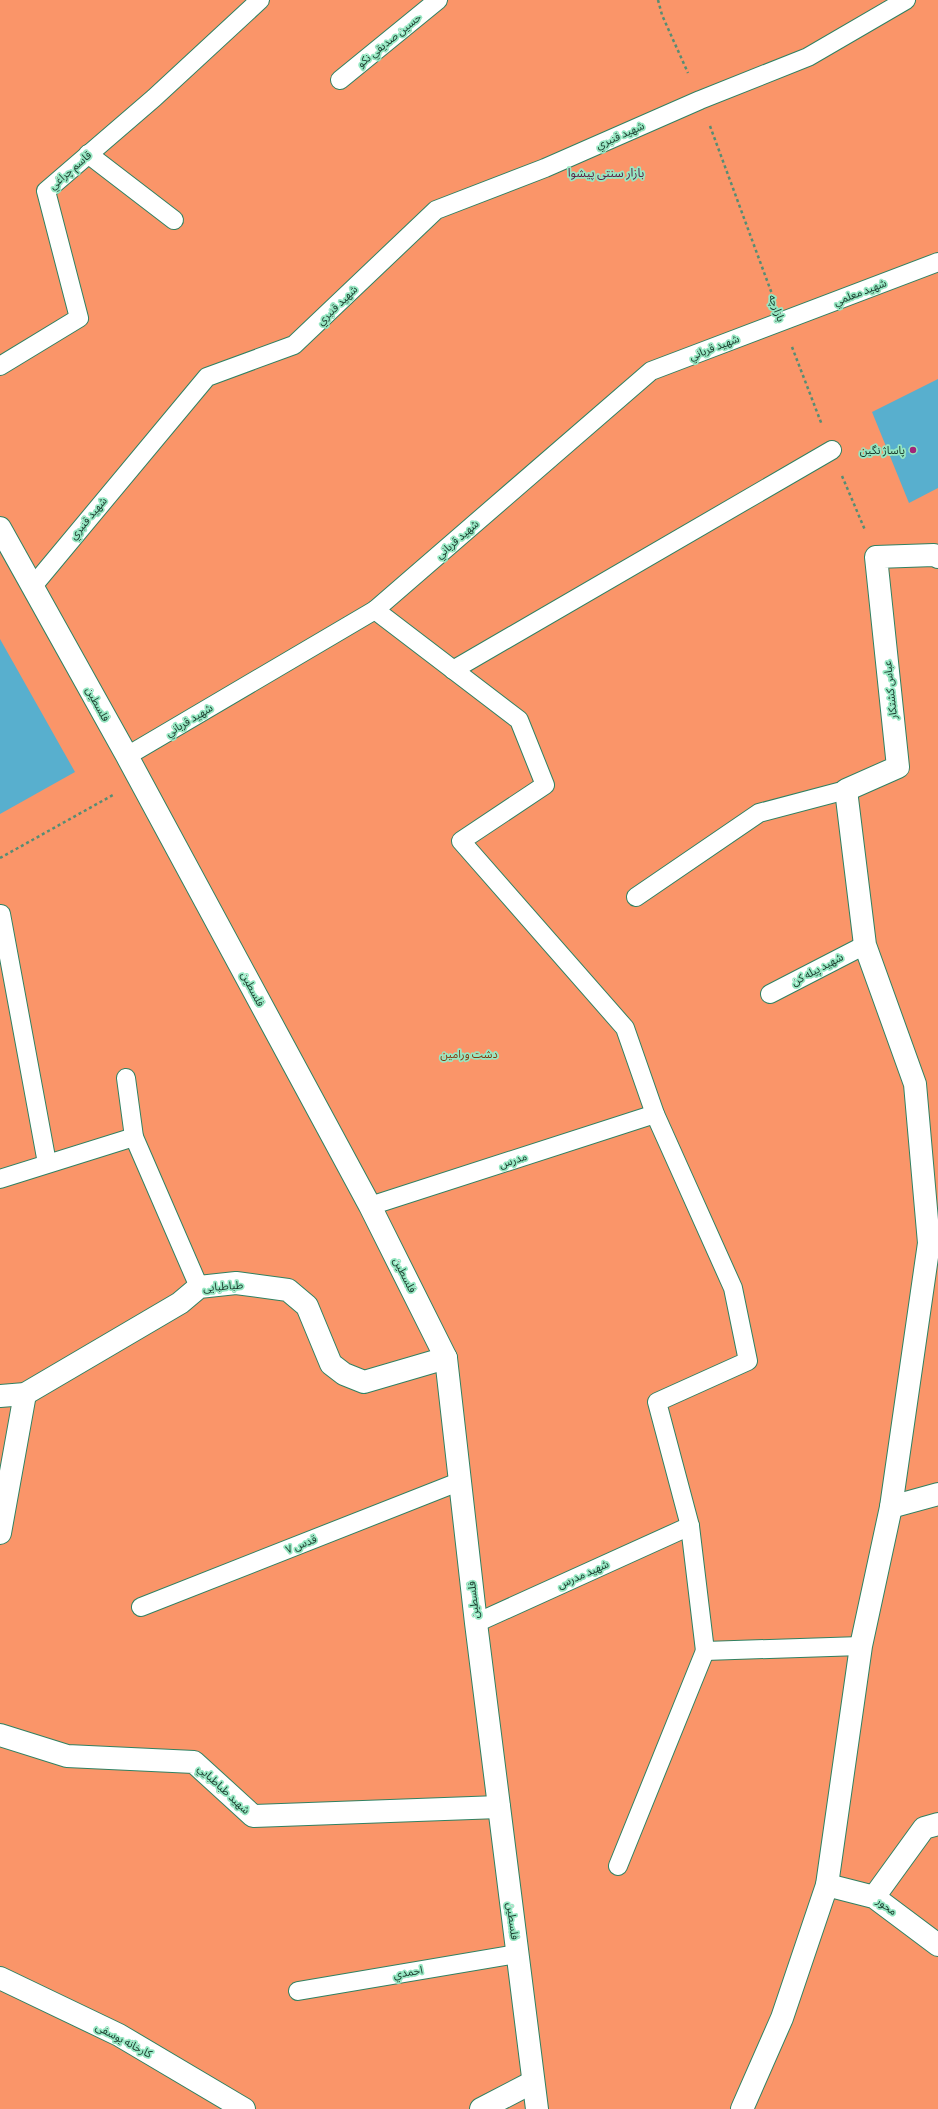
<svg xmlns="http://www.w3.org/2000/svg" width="938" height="2109" viewBox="0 0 938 2109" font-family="Barlow,'Noto Sans Arabic',sans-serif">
  <rect width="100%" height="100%" fill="#96e7c2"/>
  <rect fill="#fa9569" x="0" y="0" width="938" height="2109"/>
  <g fill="#58afce">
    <path d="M 938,379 L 938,488 L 909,503 L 872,412 Z"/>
    <path d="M 0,639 L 75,772 L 0,814 Z"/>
  </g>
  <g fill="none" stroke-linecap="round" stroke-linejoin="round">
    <defs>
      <g id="lane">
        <path d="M 340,80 L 438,0"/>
        <path d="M 88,154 L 174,220"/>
        <path d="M 0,366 L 79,318 L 46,191 L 154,98 L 260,0"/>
        <path d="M 33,586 L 207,377 L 294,345 L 436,210 L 545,168 L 700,100 L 808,57 L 906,0"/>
        <path d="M 375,610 L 519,720 L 545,785 L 461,841 L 625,1028 L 655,1114 L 733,1288 L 748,1361 L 657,1402 L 690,1526 L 705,1651 L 861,1646"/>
        <path d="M 453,670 L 832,450"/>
        <path d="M 127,756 L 375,610 L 651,371 L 938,262"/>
        <path d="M 636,897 L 759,813 L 846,790"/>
        <path d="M 1,914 L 47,1163"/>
        <path d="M 770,994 L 865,945"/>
        <path d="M 126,1078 L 134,1137 L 199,1287"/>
        <path d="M 0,1179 L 134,1137"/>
        <path d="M 370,1206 L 655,1114"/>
        <path d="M 141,1607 L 461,1481"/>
        <path d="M 476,1623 L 690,1526"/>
        <path d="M 618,1866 L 705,1651"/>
        <path d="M 298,1991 L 517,1954"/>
      </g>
      <g id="street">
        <path d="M 0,1396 L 25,1394 L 180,1303 L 199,1287 L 236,1283 L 288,1290 L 307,1306 L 331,1364 L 344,1374 L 364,1382 L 446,1358"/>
        <path d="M 891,1507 L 938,1494"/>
        <path d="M 0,1533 L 25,1394"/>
        <path d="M 0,1735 L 67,1756 L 194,1762 L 253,1816 L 499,1807"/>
        <path d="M 827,1885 L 874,1897 L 938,1945"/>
        <path d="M 874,1897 L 924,1828 L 938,1824"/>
        <path d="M 0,1978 L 119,2035 L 244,2109"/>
        <path d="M 481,2109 L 533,2082"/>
        <path d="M 742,2109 L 782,2018 L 827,1885 L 861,1646 L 891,1507 L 929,1243 L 915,1084 L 865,945 L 846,790 L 898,767 L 876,557 L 934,555 L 938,557"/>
      </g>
      <path id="secondary" d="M 0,528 L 127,756 L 370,1206 L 446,1358 L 476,1623 L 537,2109"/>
    </defs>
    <use href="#lane" stroke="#308161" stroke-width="20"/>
    <use href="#street" stroke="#308161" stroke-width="24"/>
    <use href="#secondary" stroke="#308161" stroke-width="24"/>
    <g stroke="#558d74" stroke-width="2.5" stroke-dasharray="3 3" stroke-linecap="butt">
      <path d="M 658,0 L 662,15 L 688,73"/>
      <path d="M 710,126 L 772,294"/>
      <path d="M 792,347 L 822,425"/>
      <path d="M 842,476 L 865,530"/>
      <path d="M 0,858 L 113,795"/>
    </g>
    <use href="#lane" stroke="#fff" stroke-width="18"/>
    <use href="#street" stroke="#fff" stroke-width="22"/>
    <use href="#secondary" stroke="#fff" stroke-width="22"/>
  </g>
  <circle fill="#a1257a" stroke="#96e7c2" stroke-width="1.5" cx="913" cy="450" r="4"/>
  <g text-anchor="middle" stroke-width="3.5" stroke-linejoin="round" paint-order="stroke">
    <g font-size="11" fill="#1a3b2d" stroke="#96e7c2">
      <text transform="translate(389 40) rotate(-39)" y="4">حسين صديقي نكو</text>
      <text transform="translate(620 135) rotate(-24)" y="4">شهيد قنبري</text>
      <text transform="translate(70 170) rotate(-41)" y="4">قاسم چراغي</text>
      <text transform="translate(860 292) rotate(-21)" y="4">شهيد معلمي</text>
      <text transform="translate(337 305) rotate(-44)" y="4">شهيد قنبري</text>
      <text transform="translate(777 308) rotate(70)" y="4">بازارچه</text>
      <text transform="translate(714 347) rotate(-21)" y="4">شهيد قرباني</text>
      <text transform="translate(88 518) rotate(-50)" y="4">شهيد قنبري</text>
      <text transform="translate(457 539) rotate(-41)" y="4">شهيد قرباني</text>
      <text transform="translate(890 690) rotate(-96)" y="4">عباس كشتكار</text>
      <text transform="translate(98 704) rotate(61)" y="4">فلسطین</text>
      <text transform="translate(189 720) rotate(-31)" y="4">شهيد قرباني</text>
      <text transform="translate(817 969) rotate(-28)" y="4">شهيد پيله كن</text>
      <text transform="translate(253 989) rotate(62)" y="4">فلسطین</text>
      <text transform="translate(513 1160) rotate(-18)" y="4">مدرس</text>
      <text transform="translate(405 1275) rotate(63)" y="4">فلسطین</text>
      <text transform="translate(223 1286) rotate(-4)" y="4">طباطبایی</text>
      <text transform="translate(301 1544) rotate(-22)" y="4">قدس ۷</text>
      <text transform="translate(583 1574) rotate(-24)" y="4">شهيد مدرس</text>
      <text transform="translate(473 1600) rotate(-96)" y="4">فلسطین</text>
      <text transform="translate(224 1789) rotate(43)" y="4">شهيد طباطبايي</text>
      <text transform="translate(887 1906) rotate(37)" y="4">محور</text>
      <text transform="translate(513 1921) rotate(83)" y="4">فلسطین</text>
      <text transform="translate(408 1972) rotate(-10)" y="4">احمدي</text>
      <text transform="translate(124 2040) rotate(28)" y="4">کارخانه یوسفی</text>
    </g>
    <g font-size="11" fill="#1a3b2d" stroke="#96e7c2" text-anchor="end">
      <text x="905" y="454">پاساژ نگین</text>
    </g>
    <g font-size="11" fill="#86370e" stroke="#96e7c2">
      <text x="469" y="1058">دشت ورامین</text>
    </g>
    <g font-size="12" fill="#5a1f45" stroke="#96e7c2">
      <text x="606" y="177">بازار سنتی پیشوا</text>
    </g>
  </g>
</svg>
